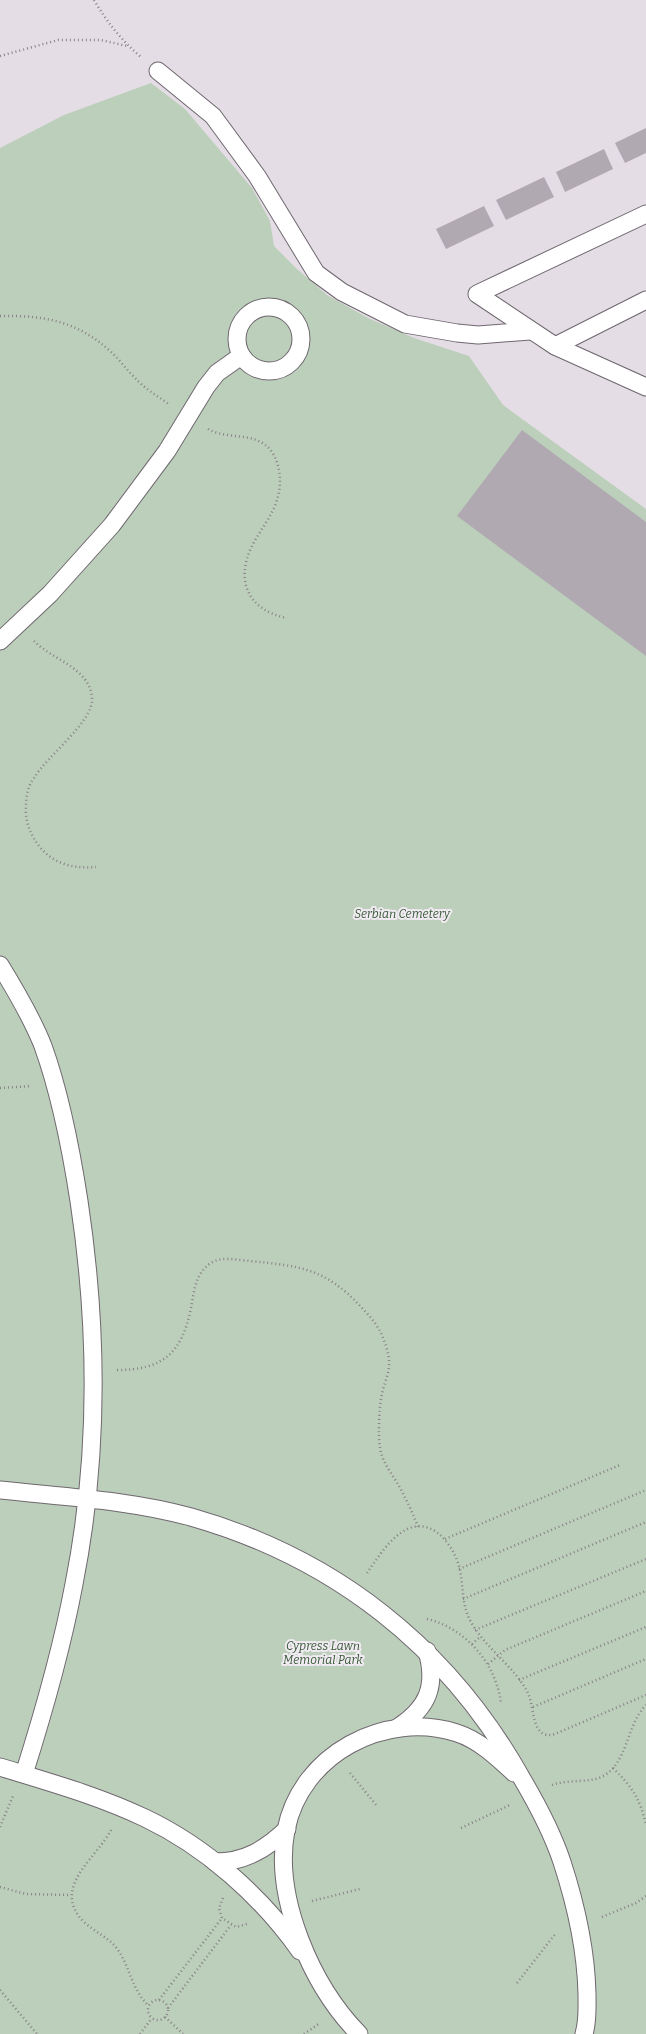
<svg xmlns="http://www.w3.org/2000/svg" width="646" height="2034" viewBox="0 0 646 2034" font-family="Bitter,serif">
  <rect width="100%" height="100%" fill="#e5dde6"/>
  <path fill="#bbcfba" d="M 151,83 L 185,109 L 252,188 L 270,221 L 274,246 L 297,269 L 327,295 L 368,318 L 414,338 L 469,356 L 503,405 L 646,509 L 646,2034 L 0,2034 L 0,148 L 64,115 Z"/>
  <g fill="#b1a9b2">
    <path d="M 646,128 L 646,153 L 625,163 L 615,143 Z"/>
    <path d="M 604,149 L 613,169 L 565,192 L 556,172 Z"/>
    <path d="M 544,177 L 554,197 L 506,220 L 496,200 Z"/>
    <path d="M 484,206 L 494,226 L 446,249 L 436,229 Z"/>
    <path d="M 522,430 L 646,522 L 646,656 L 457,516 Z"/>
  </g>
  <g fill="none" stroke-linecap="round" stroke-linejoin="round">
    <defs>
      <g id="lane">
        <path d="M 158,71 L 213,116 L 257,176 L 316,273 L 342,292 L 405,324 L 457,333 L 478,335 L 530,331"/>
        <path d="M 646,214 L 477,294 L 555,346 L 646,387"/>
        <circle cx="269" cy="339" r="32"/>
        <path d="M 555,346 L 646,300"/>
        <path d="M 0,641 L 50,594 L 112,525 L 167,451 L 206,387 L 217,373 L 241,356"/>
        <path d="M 0,965 C 16,991 32,1018 43,1046 C 61,1096 71,1149 79,1201 C 98,1327 99,1458 74,1584 C 62,1648 44,1711 24,1774"/>
        <path d="M 0,1490 C 64,1497 129,1500 191,1517 C 335,1558 448,1647 521,1777 C 537,1804 552,1832 562,1862 C 576,1905 586,1948 587,1994 C 587,2007 588,2021 584,2034"/>
        <path d="M 397,1728 C 428,1708 437,1686 427,1651"/>
        <path d="M 0,1767 C 49,1782 99,1796 145,1818 C 206,1847 261,1896 300,1951"/>
        <path d="M 215,1862 C 245,1862 266,1849 287,1829"/>
        <path d="M 359,2034 C 312,1986 273,1898 286,1830 C 301,1754 385,1710 457,1733 C 479,1740 498,1758 514,1773"/>
      </g>
    </defs>
    <use href="#lane" stroke="#6f676f" stroke-width="19"/>
    <g stroke="#888288" stroke-width="2.5" stroke-dasharray="1 3" stroke-linecap="butt">
      <path d="M 94,0 C 107,22 121,40 141,57"/>
      <path d="M 0,56 L 58,40 L 101,40 L 127,46"/>
      <path d="M 0,316 C 43,315 77,321 110,351 C 119,359 126,369 135,378 C 144,388 157,396 169,404"/>
      <path d="M 208,429 C 229,441 256,430 272,452 C 281,466 282,484 277,500 C 272,517 259,531 251,548 C 235,583 250,611 287,618"/>
      <path d="M 34,641 C 52,660 91,668 92,699 C 93,722 47,756 34,778 C 28,786 26,796 26,807 C 25,821 30,834 39,846 C 53,864 74,869 96,867"/>
      <path d="M 0,1088 L 31,1086"/>
      <path d="M 117,1370 C 163,1370 182,1353 191,1308 C 194,1292 195,1273 211,1263 C 221,1256 238,1260 250,1261 C 299,1266 325,1268 360,1306 C 368,1314 376,1323 381,1333 C 384,1341 389,1352 389,1361 C 390,1373 384,1383 382,1394 C 379,1406 378,1435 380,1448 C 382,1462 392,1474 399,1486 C 406,1499 413,1513 418,1527"/>
      <path d="M 445,1539 L 620,1465"/>
      <path d="M 459,1569 L 646,1490"/>
      <path d="M 367,1573 C 377,1559 387,1542 402,1532 C 429,1514 452,1542 459,1566 C 464,1585 461,1605 471,1622 C 486,1649 515,1667 528,1693 C 535,1708 531,1741 555,1734 L 646,1695"/>
      <path d="M 463,1599 L 646,1522"/>
      <path d="M 427,1619 C 466,1628 496,1664 501,1703"/>
      <path d="M 475,1630 L 646,1559"/>
      <path d="M 472,1644 L 480,1637"/>
      <path d="M 488,1664 L 505,1650 L 646,1591"/>
      <path d="M 519,1680 L 646,1627"/>
      <path d="M 533,1707 L 646,1659"/>
      <path d="M 613,1768 C 632,1787 640,1798 646,1825"/>
      <path d="M 350,1773 L 377,1806"/>
      <path d="M 552,1785 C 569,1779 588,1783 601,1777 C 628,1765 626,1725 646,1705"/>
      <path d="M 0,1827 L 13,1796"/>
      <path d="M 461,1828 L 510,1805"/>
      <path d="M 111,1830 C 96,1859 51,1887 83,1921 C 94,1932 109,1937 118,1950 C 131,1969 131,1989 149,2006"/>
      <path d="M 0,1887 L 26,1894 L 71,1895"/>
      <path d="M 223,1898 L 219,1908 L 222,1918 L 236,1927 L 247,1924"/>
      <path d="M 312,1901 L 360,1889"/>
      <path d="M 602,1917 L 636,1903 L 646,1896"/>
      <path d="M 517,1983 L 556,1933"/>
      <path d="M 0,1990 L 37,2034"/>
      <circle cx="158" cy="2010" r="10"/>
      <path d="M 159,2000 L 222,1918"/>
      <path d="M 168,2008 L 231,1925"/>
      <path d="M 165,2017 L 183,2034"/>
      <path d="M 140,2034 L 152,2018"/>
      <path d="M 304,2034 L 320,2023"/>
    </g>
    <use href="#lane" stroke="#fff" stroke-width="17"/>
  </g>
  <g text-anchor="middle" stroke-width="4" stroke-linejoin="round" paint-order="stroke">
    <g font-size="12" font-style="italic" fill="#355a34" stroke="#f2eaf3">
      <text x="402" y="918">Serbian Cemetery</text>
      <text x="323" y="1650">Cypress Lawn<tspan x="323" dy="14">Memorial Park</tspan></text>
    </g>
  </g>
</svg>
